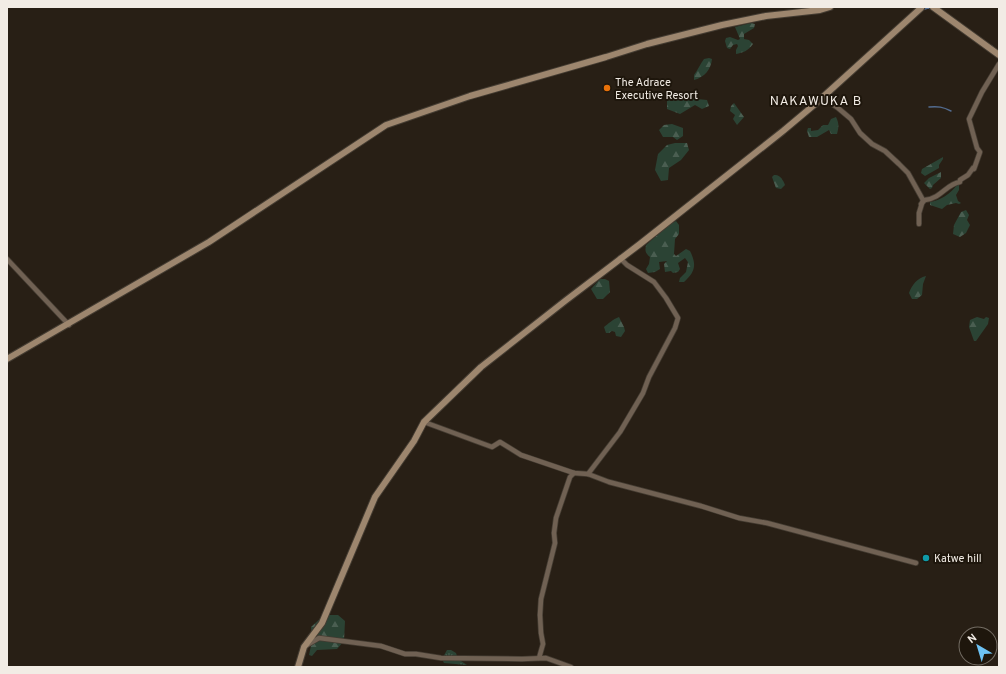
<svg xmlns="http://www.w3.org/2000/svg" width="1006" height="674" viewBox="0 0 1006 674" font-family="Overpass,sans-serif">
  <defs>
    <pattern id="grass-tufts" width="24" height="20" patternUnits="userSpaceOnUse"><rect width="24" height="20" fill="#2b4334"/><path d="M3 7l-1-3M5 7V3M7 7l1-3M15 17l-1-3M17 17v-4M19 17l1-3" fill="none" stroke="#4a5e51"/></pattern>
    <pattern id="forest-firs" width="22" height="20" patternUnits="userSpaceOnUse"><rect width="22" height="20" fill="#2b4334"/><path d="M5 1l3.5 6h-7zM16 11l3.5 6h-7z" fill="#4a5e51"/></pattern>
  </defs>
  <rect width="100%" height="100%" fill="#281f15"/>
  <path fill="url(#grass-tufts)" d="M 447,650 L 451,650 L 456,653 L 458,659 L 467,665 L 444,663 L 442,659 Z"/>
  <g fill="url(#forest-firs)">
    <path d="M 751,23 L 755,24 L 754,28 L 744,34 L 744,39 L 749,40 L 753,44 C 749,50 743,53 736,54 L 736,50 L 738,46 L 737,44 L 733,45 L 730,49 L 727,48 L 725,41 L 726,38 L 730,37 L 738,40 L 740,39 L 735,27 Z"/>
    <path d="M 709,58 L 712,59 C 711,69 705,77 694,80 L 694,75 C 698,70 700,64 704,59 Z"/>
    <path d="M 677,97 L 707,100 L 709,106 L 702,109 L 695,105 L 680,114 L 667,109 L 667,100 Z"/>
    <path d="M 734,103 L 744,117 L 737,125 L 733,119 L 735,115 L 730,111 L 731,106 Z"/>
    <path d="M 836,117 C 839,123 839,127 837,134 L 831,134 L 829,130 L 817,137 L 809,137 L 807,131 L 808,128 L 811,128 L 811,131 L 818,130 L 823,125 L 828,125 L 831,119 Z"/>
    <path d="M 672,124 L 683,128 L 683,136 L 677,140 L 673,137 L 663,137 L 659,130 L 664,125 Z"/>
    <path d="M 675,143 L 687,143 L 689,150 L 681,160 L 669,168 L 668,180 L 661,181 L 655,170 L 658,154 L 667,145 Z"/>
    <path d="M 943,157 L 943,159 L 939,165 L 939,168 L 925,176 L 921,173 L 922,169 Z"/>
    <path d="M 941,172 L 941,178 L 933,185 L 932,188 L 930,189 L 924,183 L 929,178 Z"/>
    <path d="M 774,175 C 780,174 783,180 785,185 L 781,189 L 776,188 L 772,177 Z"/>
    <path d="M 957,185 L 959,185 L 959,190 L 956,195 L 958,201 L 961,203 L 959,204 L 956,203 L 947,205 L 942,209 L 930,205 L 930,202 C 940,201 951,193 957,185 Z"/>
    <path d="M 966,210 L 969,215 L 967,220 L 970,225 L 966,233 L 960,237 L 953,234 L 954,225 L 961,212 Z"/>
    <path d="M 676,221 L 679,225 L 679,234 L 675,239 L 674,254 L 676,256 L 686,249 L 690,251 C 697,265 695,272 684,282 L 679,282 L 680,278 L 686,272 L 688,262 L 685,258 L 678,263 L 680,269 L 678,272 L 673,273 L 671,271 L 665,272 L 664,264 L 667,261 L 659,262 L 660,269 L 655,272 L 648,273 L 646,269 L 649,264 L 650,257 C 645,253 645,251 646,245 L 670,224 Z"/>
    <path d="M 926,276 L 923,284 L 922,295 L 917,299 L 912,299 L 909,293 C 912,285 917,278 926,276 Z"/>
    <path d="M 600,279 L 605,279 L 609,281 L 610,292 L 603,299 L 597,299 L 591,289 Z"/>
    <path d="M 619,317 L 624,327 L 625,331 L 621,337 L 616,336 L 615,332 L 612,331 L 609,333 L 606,333 L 604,327 C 608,324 613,319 619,317 Z"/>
    <path d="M 977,317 L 984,319 L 986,317 L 989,318 L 988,324 L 976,341 L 974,341 L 969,327 L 970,320 Z"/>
    <path d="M 324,615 L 338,615 L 345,621 L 344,641 L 337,649 L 317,650 L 312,656 L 309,655 L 312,641 L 311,627 Z"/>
  </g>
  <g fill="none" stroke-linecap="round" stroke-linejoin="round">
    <g stroke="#536c90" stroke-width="1.5">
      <path d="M 922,10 L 928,8 L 932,9"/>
      <path d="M 988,44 L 993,47"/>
      <path d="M 929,107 C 938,106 943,107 951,111"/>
    </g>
    <defs>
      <g id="street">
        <path d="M 822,97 L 838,108 L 851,119 L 860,133 L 872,144 L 885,151 L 899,164 L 908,173 L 923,200 L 919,213 L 919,224"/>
        <path d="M 921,204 L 925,200 C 942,198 946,184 960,182 L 960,180 L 968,175 L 973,168 L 974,169 L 980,152 L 977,148 L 969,119 L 982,92 L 999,64"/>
        <path d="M 7,259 L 69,325"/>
        <path d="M 424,422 L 492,447 L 500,442 L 521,455 L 574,473 L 588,474 L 609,482 L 701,506 L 739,518 L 767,523 L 916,563"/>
        <path d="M 588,474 L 620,432 L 643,393 L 649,377 L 675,328 L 678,318 L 666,298 L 654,282 L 627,265 L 620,258"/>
        <path d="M 307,645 L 319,638 L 381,646 L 405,654 L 416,654 L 441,658 L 522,659 L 546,658 L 571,667"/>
        <path d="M 539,658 L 543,644 L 541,633 L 540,615 L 541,599 L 555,543 L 554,533 L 556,518 L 570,477 L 574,473"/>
      </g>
      <g id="secondary">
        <path d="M 933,7 L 999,55"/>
        <path d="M 7,359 L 209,242 L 386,125 L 470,96 L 606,57 L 647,44 L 722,25 L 766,16 L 820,10 L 830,7"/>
        <path d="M 298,667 L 304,647 L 322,623 L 375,497 L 414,441 L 424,422 L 481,367 L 565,301 L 640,244 L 783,131 L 814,105 L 921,8"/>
      </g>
    </defs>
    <use href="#street" stroke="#443c32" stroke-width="6"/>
    <use href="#secondary" stroke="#443c32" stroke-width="8"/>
    <use href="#street" stroke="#706153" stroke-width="4.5"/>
    <use href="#secondary" stroke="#9d866e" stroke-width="6"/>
  </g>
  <circle fill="#e8710a" stroke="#1e160c" stroke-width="1.5" cx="607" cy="88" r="4"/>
  <circle fill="#0f9aa8" stroke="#1e160c" stroke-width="1.5" cx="926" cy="558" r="4"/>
  <g text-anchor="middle" stroke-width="4" stroke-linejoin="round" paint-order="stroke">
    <g font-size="11" fill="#f2ece5" stroke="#1e160c" text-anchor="start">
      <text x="615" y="86">The Adrace<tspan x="615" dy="13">Executive Resort</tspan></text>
      <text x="934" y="562">Katwe hill</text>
    </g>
    <g font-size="13" letter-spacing="1" fill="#f2ece5" stroke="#1e160c">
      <text x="816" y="105">NAKAWUKA B</text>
    </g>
  </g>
  <rect width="1006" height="674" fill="none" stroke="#f2ece5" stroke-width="16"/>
  <g transform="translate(978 646) rotate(322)"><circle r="19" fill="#1e160c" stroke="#736c63"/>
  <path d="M0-3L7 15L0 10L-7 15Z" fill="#6dc2f3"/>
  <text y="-6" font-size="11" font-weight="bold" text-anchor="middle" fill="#f2ece5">N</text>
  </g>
</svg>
